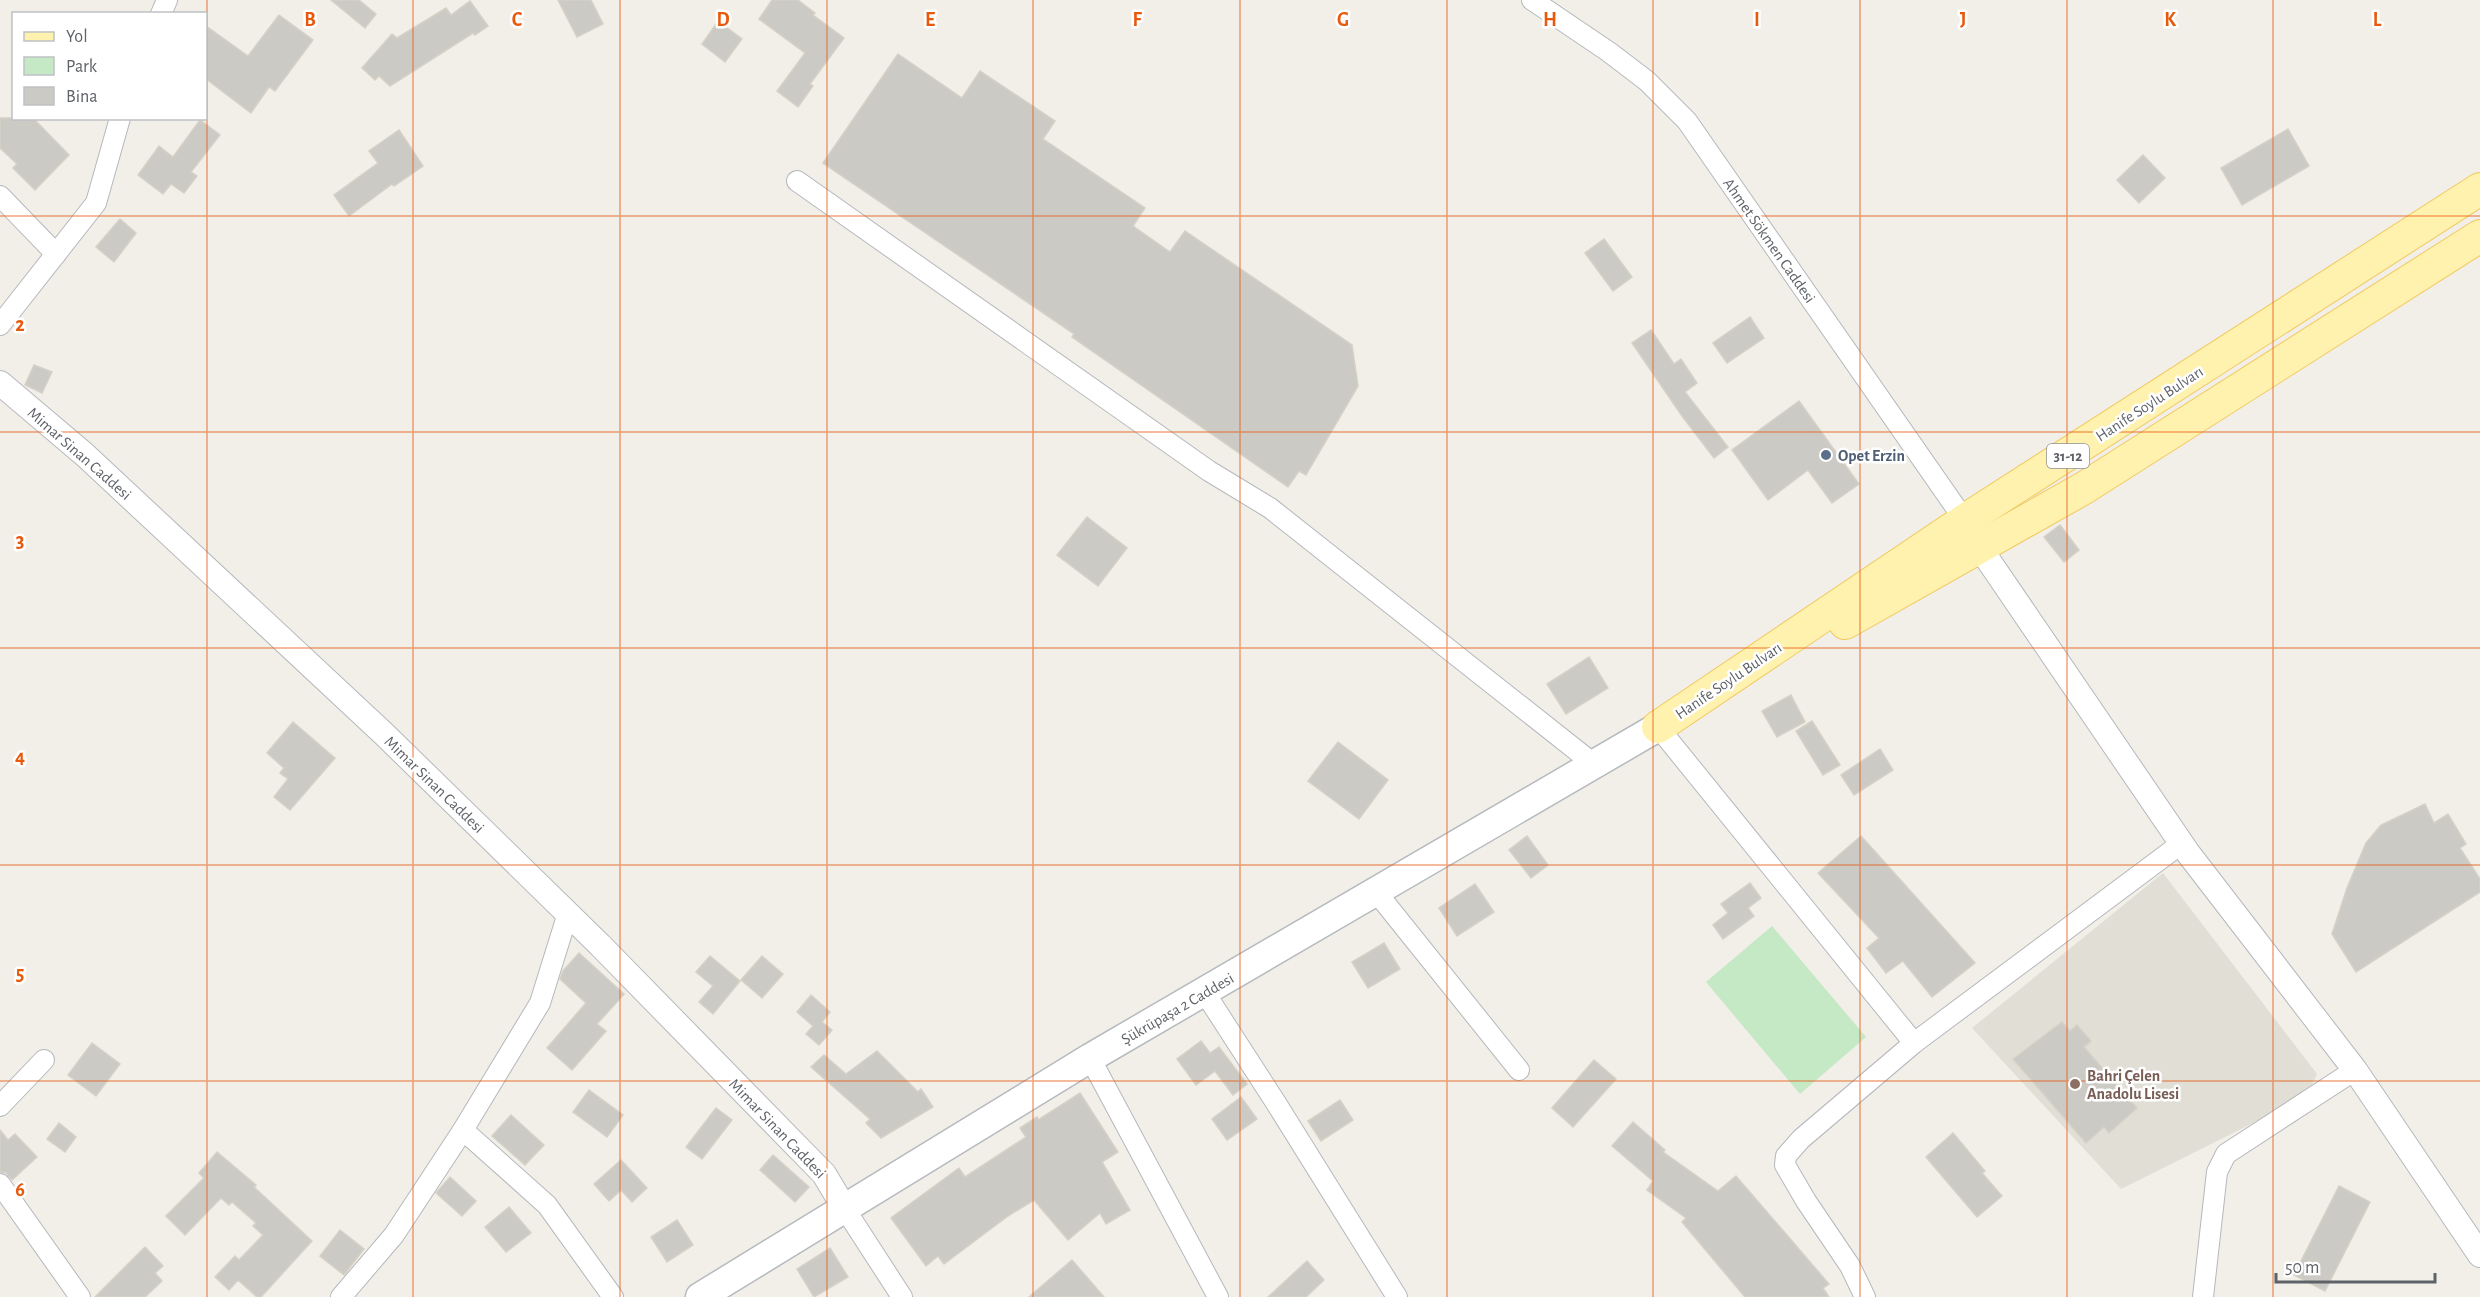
<svg xmlns="http://www.w3.org/2000/svg" width="2480" height="1297" viewBox="0 0 2480 1297" font-family="'Alegreya Sans',sans-serif">
  <rect width="100%" height="100%" fill="#f1efe8"/>
  <path fill="#e1ded6" d="M 2163,873 L 2317,1074 L 2307,1096 L 2121,1189 L 1972,1028 Z"/>
  <path fill="#c5e8c5" d="M 1772,926 L 1866,1037 L 1800,1094 L 1706,982 Z"/>
  <g fill="#cccac5" stroke="#d6d1c6" stroke-width="1.5">
    <path d="M 331,0 L 359,0 L 376,14 L 365,28 Z"/>
    <path d="M 558,0 L 591,0 L 603,24 L 577,37 Z"/>
    <path d="M 772,0 L 798,0 L 815,13 L 813,15 L 844,38 L 810,84 L 813,86 L 798,107 L 777,91 L 805,53 L 759,19 Z"/>
    <path d="M 470,1 L 488,26 L 475,35 L 473,33 L 390,86 L 379,76 L 375,80 L 362,68 L 392,34 L 397,38 L 446,8 L 451,15 Z"/>
    <path d="M 279,15 L 313,40 L 275,91 L 269,87 L 251,113 L 206,79 L 206,26 L 248,56 Z"/>
    <path d="M 718,21 L 742,39 L 725,62 L 702,44 Z"/>
    <path d="M 898,54 L 962,98 L 980,71 L 1055,121 L 1043,139 L 1145,208 L 1133,226 L 1170,252 L 1185,231 L 1352,345 L 1358,386 L 1306,475 L 1299,471 L 1288,487 L 1072,337 L 1074,334 L 823,163 Z"/>
    <path d="M 0,118 L 33,118 L 69,155 L 35,190 L 13,168 L 17,164 L 0,148 Z"/>
    <path d="M 200,120 L 220,135 L 191,172 L 197,176 L 184,193 L 171,184 L 163,194 L 138,175 L 159,146 L 173,157 Z"/>
    <path d="M 2288,129 L 2309,166 L 2242,205 L 2221,168 Z"/>
    <path d="M 399,130 L 423,166 L 394,186 L 392,184 L 349,216 L 334,195 L 378,163 L 369,151 Z"/>
    <path d="M 2143,155 L 2165,178 L 2139,203 L 2117,180 Z"/>
    <path d="M 120,219 L 136,233 L 114,262 L 96,247 Z"/>
    <path d="M 1604,239 L 1632,277 L 1613,291 L 1585,253 Z"/>
    <path d="M 1750,317 L 1764,338 L 1727,363 L 1713,343 Z"/>
    <path d="M 1651,330 L 1674,364 L 1681,359 L 1697,383 L 1685,392 L 1728,447 L 1714,458 L 1682,416 L 1632,343 Z"/>
    <path d="M 34,365 L 52,372 L 42,393 L 25,385 Z"/>
    <path d="M 1799,401 L 1859,484 L 1832,503 L 1808,470 L 1768,500 L 1732,450 Z"/>
    <path d="M 1087,517 L 1127,548 L 1098,586 L 1057,555 Z"/>
    <path d="M 2060,525 L 2079,550 L 2064,562 L 2044,537 Z"/>
    <path d="M 1589,657 L 1608,688 L 1566,714 L 1547,684 Z"/>
    <path d="M 1791,695 L 1805,722 L 1777,737 L 1762,711 Z"/>
    <path d="M 1812,721 L 1840,765 L 1823,775 L 1796,731 Z"/>
    <path d="M 293,722 L 335,758 L 290,810 L 274,797 L 288,779 L 280,773 L 284,768 L 267,753 Z"/>
    <path d="M 1338,742 L 1388,780 L 1359,819 L 1308,781 Z"/>
    <path d="M 1880,749 L 1893,770 L 1854,795 L 1841,775 Z"/>
    <path d="M 2425,804 L 2434,823 L 2448,814 L 2466,844 L 2460,848 L 2480,879 L 2480,892 L 2356,972 L 2332,934 L 2347,888 L 2366,843 L 2381,825 Z"/>
    <path d="M 1527,836 L 1548,865 L 1531,878 L 1509,850 Z"/>
    <path d="M 1861,836 L 1975,963 L 1932,997 L 1903,961 L 1886,973 L 1867,948 L 1879,938 L 1818,873 Z"/>
    <path d="M 1750,883 L 1761,898 L 1748,908 L 1754,916 L 1723,939 L 1713,925 L 1728,913 L 1721,904 Z"/>
    <path d="M 1475,884 L 1494,912 L 1457,936 L 1439,908 Z"/>
    <path d="M 1384,943 L 1400,969 L 1368,988 L 1352,962 Z"/>
    <path d="M 579,953 L 624,994 L 597,1024 L 606,1031 L 572,1070 L 547,1048 L 586,1003 L 560,979 L 563,971 Z"/>
    <path d="M 710,956 L 740,981 L 713,1014 L 699,1002 L 713,986 L 696,972 Z"/>
    <path d="M 762,956 L 783,974 L 762,998 L 741,980 Z"/>
    <path d="M 811,995 L 830,1012 L 822,1022 L 832,1030 L 819,1045 L 806,1034 L 813,1026 L 797,1012 Z"/>
    <path d="M 2062,1022 L 2070,1031 L 2077,1025 L 2091,1041 L 2084,1047 L 2137,1108 L 2109,1133 L 2104,1127 L 2086,1143 L 2013,1059 Z"/>
    <path d="M 1201,1041 L 1210,1053 L 1219,1047 L 1247,1084 L 1233,1095 L 1215,1071 L 1196,1085 L 1177,1059 Z"/>
    <path d="M 92,1043 L 120,1064 L 96,1096 L 68,1075 Z"/>
    <path d="M 877,1051 L 918,1092 L 921,1089 L 933,1107 L 881,1138 L 866,1123 L 870,1119 L 811,1067 L 824,1055 L 846,1074 Z"/>
    <path d="M 1594,1060 L 1616,1079 L 1573,1127 L 1552,1108 Z"/>
    <path d="M 589,1090 L 623,1115 L 607,1137 L 573,1112 Z"/>
    <path d="M 1080,1093 L 1118,1152 L 1102,1162 L 1130,1210 L 1106,1224 L 1100,1213 L 1068,1240 L 1034,1200 L 1008,1216 L 944,1264 L 938,1256 L 926,1266 L 891,1218 L 959,1168 L 965,1177 L 1026,1137 L 1020,1128 L 1037,1117 L 1038,1120 Z"/>
    <path d="M 1241,1097 L 1257,1119 L 1227,1140 L 1212,1119 Z"/>
    <path d="M 1340,1100 L 1353,1120 L 1321,1141 L 1308,1121 Z"/>
    <path d="M 716,1108 L 732,1120 L 702,1159 L 686,1147 Z"/>
    <path d="M 511,1115 L 544,1145 L 525,1165 L 492,1136 Z"/>
    <path d="M 1633,1122 L 1665,1150 L 1663,1152 L 1718,1191 L 1736,1176 L 1829,1284 L 1823,1288 L 1829,1297 L 1745,1297 L 1682,1222 L 1686,1218 L 1647,1190 L 1653,1181 L 1612,1146 Z"/>
    <path d="M 59,1123 L 76,1137 L 65,1152 L 47,1139 Z"/>
    <path d="M 0,1130 L 8,1140 L 15,1134 L 37,1157 L 12,1180 L 6,1173 L 0,1172 Z"/>
    <path d="M 1953,1133 L 1985,1171 L 1982,1173 L 2002,1196 L 1977,1217 L 1926,1157 Z"/>
    <path d="M 217,1152 L 256,1185 L 254,1187 L 312,1241 L 261,1297 L 257,1297 L 238,1280 L 229,1290 L 215,1277 L 235,1256 L 239,1260 L 263,1235 L 253,1226 L 256,1223 L 232,1202 L 229,1205 L 221,1198 L 185,1235 L 166,1216 L 204,1178 L 199,1173 Z"/>
    <path d="M 773,1155 L 809,1187 L 795,1202 L 760,1170 Z"/>
    <path d="M 621,1160 L 647,1188 L 632,1202 L 621,1190 L 609,1201 L 594,1184 Z"/>
    <path d="M 450,1177 L 476,1201 L 462,1216 L 436,1193 Z"/>
    <path d="M 2339,1186 L 2370,1202 L 2325,1291 L 2294,1275 Z"/>
    <path d="M 509,1207 L 531,1233 L 506,1252 L 485,1227 Z"/>
    <path d="M 677,1220 L 693,1245 L 667,1262 L 651,1237 Z"/>
    <path d="M 340,1230 L 364,1249 L 344,1275 L 320,1256 Z"/>
    <path d="M 145,1247 L 163,1266 L 155,1273 L 162,1281 L 145,1297 L 95,1297 Z"/>
    <path d="M 830,1248 L 848,1277 L 814,1297 L 797,1269 Z"/>
    <path d="M 1072,1260 L 1104,1297 L 1029,1297 Z"/>
    <path d="M 1307,1261 L 1324,1280 L 1306,1297 L 1268,1297 Z"/>
  </g>
  <g fill="none" stroke-linecap="round" stroke-linejoin="round">
    <defs>
      <g id="minor">
        <path d="M 1532,0 L 1609,52 L 1647,81 L 1687,121 L 1970,528"/>
        <path d="M 161,14 L 167,0"/>
        <path d="M 797,181 L 1209,471 L 1270,508 L 1595,765"/>
        <path d="M 0,196 L 56,254"/>
        <path d="M 0,325 L 96,203 L 120,118"/>
        <path d="M 1658,727 L 1914,1043"/>
        <path d="M 1377,893 L 1519,1070"/>
        <path d="M 1205,993 L 1276,1103 L 1397,1297"/>
        <path d="M 1090,1058 L 1218,1297"/>
        <path d="M 0,1106 L 44,1060"/>
        <path d="M 463,1130 L 547,1205 L 613,1297"/>
        <path d="M 0,1184 L 80,1297"/>
        <path d="M 845,1209 L 902,1297"/>
        <path d="M 341,1297 L 394,1235 L 463,1130 L 540,1003 L 568,913"/>
        <path d="M 1865,1297 L 1850,1266 L 1806,1201 L 1785,1165 L 1786,1156 L 1801,1139 L 1914,1043 L 2182,843"/>
        <path d="M 2203,1297 L 2217,1172 L 2226,1154 L 2355,1070"/>
      </g>
      <g id="tertiary">
        <path d="M 0,383 L 85,455 L 384,734 L 600,945 L 824,1174 L 845,1209"/>
        <path d="M 1980,548 L 2188,853 L 2355,1070 L 2480,1255"/>
      </g>
      <path id="secondary" d="M 700,1297 L 1090,1058 L 1658,727"/>
      <g id="primary">
        <path d="M 1845,623 L 2084,488 L 2480,236"/>
        <path d="M 1658,727 L 1965,520 L 2480,189"/>
      </g>
    </defs>
    <use href="#minor" stroke="#b5b8bc" stroke-width="22"/>
    <use href="#tertiary" stroke="#b5b8bc" stroke-width="26"/>
    <use href="#secondary" stroke="#b6babf" stroke-width="31"/>
    <use href="#primary" stroke="#f2c960" stroke-width="34"/>
    <use href="#minor" stroke="#fff" stroke-width="20"/>
    <use href="#tertiary" stroke="#fff" stroke-width="24"/>
    <use href="#secondary" stroke="#fff" stroke-width="28"/>
    <use href="#primary" stroke="#fff2af" stroke-width="32"/>
  </g>
  <path fill="none" stroke="#e8590c" stroke-width="1.5" stroke-opacity="0.55" d="M 207,0 L 207,1297M 413,0 L 413,1297M 620,0 L 620,1297M 827,0 L 827,1297M 1033,0 L 1033,1297M 1240,0 L 1240,1297M 1447,0 L 1447,1297M 1653,0 L 1653,1297M 1860,0 L 1860,1297M 2067,0 L 2067,1297M 2273,0 L 2273,1297M 0,216 L 2480,216M 0,432 L 2480,432M 0,648 L 2480,648M 0,865 L 2480,865M 0,1081 L 2480,1081"/>
  <circle fill="#5c6f8a" stroke="#fff" stroke-width="2" cx="1826" cy="455" r="6"/>
  <circle fill="#8d6e63" stroke="#fff" stroke-width="2" cx="2075" cy="1084" r="6"/>
  <g text-anchor="middle" stroke-width="5" stroke-linejoin="round" paint-order="stroke">
    <rect fill="#fff" stroke="#8f9295" stroke-width="1.5" x="2047" y="444" width="42" height="24" rx="4.5"/>
    <g font-size="15" font-weight="bold" fill="#5f6368">
      <text x="2068" y="461">31-12</text>
    </g>
    <g font-size="16" fill="#5f6368" stroke="#fff">
      <text transform="translate(1770 240) rotate(55)" y="6">Ahmet Sökmen Caddesi</text>
      <text transform="translate(2149 403) rotate(-33)" y="6">Hanife Soylu Bulvarı</text>
      <text transform="translate(80 453) rotate(41)" y="6">Mimar Sinan Caddesi</text>
      <text transform="translate(1728 680) rotate(-34)" y="6">Hanife Soylu Bulvarı</text>
      <text transform="translate(435 784) rotate(44)" y="6">Mimar Sinan Caddesi</text>
      <text transform="translate(1177 1008) rotate(-30)" y="6">Şükrüpaşa 2 Caddesi</text>
      <text transform="translate(778 1128) rotate(46)" y="6">Mimar Sinan Caddesi</text>
    </g>
    <g font-size="16" font-weight="bold" fill="#4e5e75" stroke="#fff" text-anchor="start">
      <text x="1838" y="461">Opet Erzin</text>
    </g>
    <g font-size="16" font-weight="bold" fill="#785e54" stroke="#fff" text-anchor="start">
      <text x="2087" y="1081">Bahri Çelen<tspan x="2087" dy="18">Anadolu Lisesi</tspan></text>
    </g>
  </g>
  <g font-size="20" text-anchor="middle" font-weight="bold" fill="#e8590c" stroke="#fff" stroke-width="5" stroke-linejoin="round" paint-order="stroke">
    <text x="310" y="26">B</text>
    <text x="517" y="26">C</text>
    <text x="723" y="26">D</text>
    <text x="930" y="26">E</text>
    <text x="1137" y="26">F</text>
    <text x="1343" y="26">G</text>
    <text x="1550" y="26">H</text>
    <text x="1757" y="26">I</text>
    <text x="1963" y="26">J</text>
    <text x="2170" y="26">K</text>
    <text x="2377" y="26">L</text>
    <text x="20" y="331">2</text>
    <text x="20" y="547">3</text>
    <text x="20" y="763">4</text>
    <text x="20" y="980">5</text>
    <text x="20" y="1196">6</text>
  </g>
  <rect x="12" y="12" width="195" height="108" fill="#ffffff" stroke="#bfc1c3" stroke-width="1.5"/>
  <rect x="24" y="32" width="30" height="9" fill="#fff2af" stroke="#bfc1c3" stroke-width="1.5"/>
  <text x="66" y="42" font-size="18" fill="#5f6368">Yol</text>
  <rect x="24" y="57" width="30" height="18" fill="#c5e8c5" stroke="#bfc1c3" stroke-width="1.5"/>
  <text x="66" y="72" font-size="18" fill="#5f6368">Park</text>
  <rect x="24" y="87" width="30" height="18" fill="#cccac5" stroke="#bfc1c3" stroke-width="1.5"/>
  <text x="66" y="102" font-size="18" fill="#5f6368">Bina</text>
  <path d="M2276 1273v9h159v-9" fill="none" stroke="#5f6368" stroke-width="3"/>
  <text x="2285" y="1273" font-size="18" fill="#5f6368" stroke="#ffffff" stroke-width="4.5" paint-order="stroke">50 m</text>
</svg>
